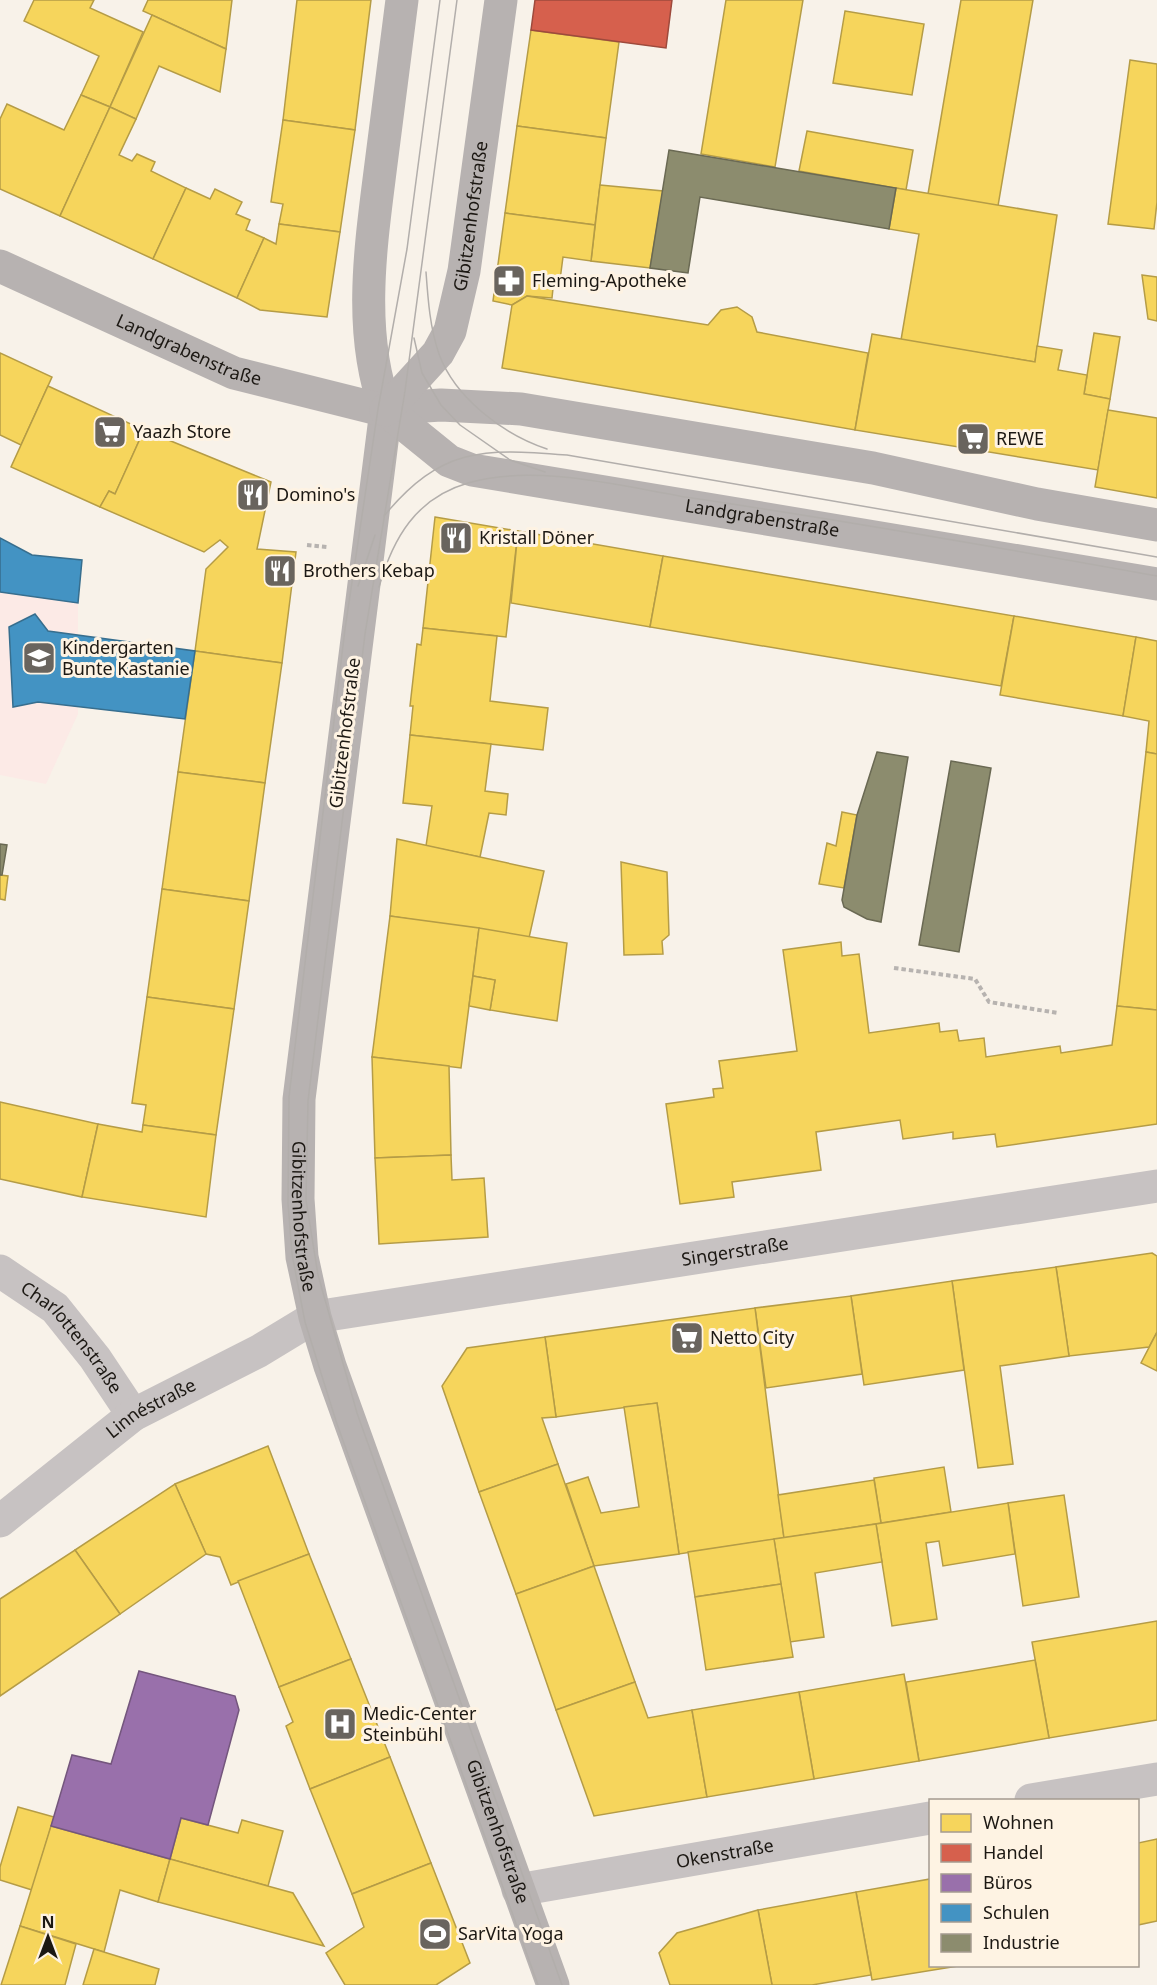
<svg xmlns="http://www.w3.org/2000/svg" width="1157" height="1985" viewBox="0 0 1157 1985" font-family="'Noto Sans',sans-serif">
  <rect width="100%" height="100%" fill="#f8f2e9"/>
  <path fill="#fceae6" d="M 0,592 L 78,603 L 78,714 L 46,784 L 0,775 Z"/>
  <g fill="#f6d55c" stroke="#b59c46" stroke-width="1.5">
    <path d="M 34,0 L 94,0 L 90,8 L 143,32 L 110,107 L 81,95 L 99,56 L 24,21 Z"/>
    <path d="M 148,0 L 232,0 L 226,49 L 143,11 Z"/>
    <path d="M 297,0 L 371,0 L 355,130 L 283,120 Z"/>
    <path d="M 726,0 L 803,0 L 775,167 L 701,154 Z"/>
    <path d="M 961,0 L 1033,0 L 998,206 L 928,194 Z"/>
    <path d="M 845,11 L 924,24 L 912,95 L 833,83 Z"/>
    <path d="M 152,15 L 226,49 L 220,92 L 159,66 L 136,119 L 110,107 Z"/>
    <path d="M 531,30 L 619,42 L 606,138 L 517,126 Z"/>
    <path d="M 1130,60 L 1157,64 L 1157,202 L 1154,229 L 1108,224 Z"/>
    <path d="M 81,95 L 110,107 L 60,216 L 0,189 L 0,119 L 7,104 L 64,130 Z"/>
    <path d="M 110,107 L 136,119 L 119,155 L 132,161 L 137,154 L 155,162 L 151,171 L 186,188 L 153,259 L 60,216 Z"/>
    <path d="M 283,120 L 355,130 L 340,232 L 279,224 L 283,204 L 271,202 Z"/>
    <path d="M 517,126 L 606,138 L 595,225 L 505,213 Z"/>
    <path d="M 807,131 L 913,150 L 906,190 L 799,171 Z"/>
    <path d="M 600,185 L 663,191 L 650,268 L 591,261 Z"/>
    <path d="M 186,188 L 210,199 L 215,189 L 242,202 L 236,214 L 250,220 L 246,230 L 264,238 L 237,298 L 153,259 Z"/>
    <path d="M 896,188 L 1057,215 L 1035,362 L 901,340 L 919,234 L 889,229 Z"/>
    <path d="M 505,213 L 595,225 L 591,261 L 563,257 L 560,280 L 554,279 L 552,298 L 527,296 L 512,305 L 493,301 Z"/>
    <path d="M 279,224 L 340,232 L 327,317 L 260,310 L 237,298 L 264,238 L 276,244 Z"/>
    <path d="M 1142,275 L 1157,277 L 1157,321 L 1148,319 Z"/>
    <path d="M 527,296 L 708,325 L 721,310 L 737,307 L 752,317 L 757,332 L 868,353 L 855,430 L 502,368 L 512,305 Z"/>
    <path d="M 1094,333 L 1120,337 L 1110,399 L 1084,394 Z"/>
    <path d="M 872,334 L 1035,362 L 1037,346 L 1062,350 L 1058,370 L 1087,375 L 1084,394 L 1110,399 L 1098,470 L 855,430 Z"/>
    <path d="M 0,353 L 52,377 L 21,445 L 0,435 Z"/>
    <path d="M 48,386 L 144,430 L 115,494 L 109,491 L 100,507 L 11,467 Z"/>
    <path d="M 1108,410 L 1157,418 L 1157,498 L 1095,487 Z"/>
    <path d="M 144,430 L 271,482 L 257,549 L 296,552 L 282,663 L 195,651 L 206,569 L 228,547 L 220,540 L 204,552 L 100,507 L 109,491 L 115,494 Z"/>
    <path d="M 435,517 L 518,531 L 506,637 L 423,628 Z"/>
    <path d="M 518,531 L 663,556 L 650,627 L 511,603 Z"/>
    <path d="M 663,556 L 1014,616 L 1001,686 L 650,627 Z"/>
    <path d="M 1014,616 L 1136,637 L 1123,716 L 1000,695 Z"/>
    <path d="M 423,628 L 497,636 L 490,701 L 548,708 L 543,750 L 410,735 L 413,706 L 410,706 L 417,644 L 421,645 Z"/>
    <path d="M 1136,637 L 1157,641 L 1157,754 L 1146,752 L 1149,721 L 1123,716 Z"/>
    <path d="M 195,651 L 282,663 L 265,783 L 178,772 Z"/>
    <path d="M 410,735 L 491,744 L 485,791 L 508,794 L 506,815 L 489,813 L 480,857 L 426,846 L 432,806 L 403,803 Z"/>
    <path d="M 1146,752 L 1157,754 L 1157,1010 L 1117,1006 Z"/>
    <path d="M 178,772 L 265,783 L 249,901 L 162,889 Z"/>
    <path d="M 842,812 L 857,815 L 844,888 L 819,884 L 827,843 L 836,846 Z"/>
    <path d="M 397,839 L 544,871 L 529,938 L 390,916 Z"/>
    <path d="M 621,862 L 667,872 L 669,935 L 662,941 L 663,954 L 624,955 Z"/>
    <path d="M 0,875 L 8,876 L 5,900 L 0,899 Z"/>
    <path d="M 162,889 L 249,901 L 234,1009 L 147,997 Z"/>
    <path d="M 390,916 L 479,928 L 461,1068 L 372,1057 Z"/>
    <path d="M 479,928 L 567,943 L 557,1021 L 490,1010 L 495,980 L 473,976 Z"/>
    <path d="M 841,942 L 842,956 L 859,954 L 869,1033 L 939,1023 L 940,1032 L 957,1030 L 959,1041 L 984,1038 L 986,1057 L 1060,1046 L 1061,1053 L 1112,1045 L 1117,1006 L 1157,1010 L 1157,1124 L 997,1147 L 995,1134 L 953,1139 L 953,1132 L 903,1139 L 900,1120 L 816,1132 L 821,1170 L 732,1182 L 734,1197 L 680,1204 L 666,1104 L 714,1097 L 713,1089 L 723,1088 L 719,1061 L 797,1051 L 783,950 Z"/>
    <path d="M 473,976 L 495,980 L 490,1010 L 469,1006 Z"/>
    <path d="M 147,997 L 234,1009 L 216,1135 L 143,1125 L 146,1105 L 132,1103 Z"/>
    <path d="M 372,1057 L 449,1066 L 451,1155 L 375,1158 Z"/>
    <path d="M 0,1102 L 98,1124 L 82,1197 L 0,1179 Z"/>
    <path d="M 98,1124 L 142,1132 L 143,1125 L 216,1135 L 206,1217 L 82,1197 Z"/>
    <path d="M 451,1155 L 452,1180 L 484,1178 L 488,1237 L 379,1244 L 375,1158 Z"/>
    <path d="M 1152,1253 L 1157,1256 L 1157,1332 L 1149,1347 L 1069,1356 L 1056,1267 Z"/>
    <path d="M 1056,1267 L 1069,1356 L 1000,1366 L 1013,1464 L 978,1468 L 952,1281 Z"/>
    <path d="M 952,1281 L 964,1370 L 864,1385 L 851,1296 Z"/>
    <path d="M 851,1296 L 862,1374 L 766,1388 L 755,1308 Z"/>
    <path d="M 755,1308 L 784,1538 L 679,1554 L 657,1403 L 556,1417 L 545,1337 Z"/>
    <path d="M 1157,1332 L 1157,1371 L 1141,1363 Z"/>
    <path d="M 545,1337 L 556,1417 L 542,1418 L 558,1464 L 479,1492 L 442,1386 L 467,1348 Z"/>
    <path d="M 657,1403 L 679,1554 L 594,1566 L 566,1484 L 588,1477 L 601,1513 L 639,1507 L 624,1407 Z"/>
    <path d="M 268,1446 L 309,1554 L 231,1585 L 220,1557 L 206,1554 L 175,1484 Z"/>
    <path d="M 558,1464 L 594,1566 L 516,1594 L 479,1492 Z"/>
    <path d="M 944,1467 L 951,1512 L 881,1523 L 874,1478 Z"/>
    <path d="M 874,1480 L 881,1523 L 784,1538 L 778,1495 Z"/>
    <path d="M 175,1484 L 206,1554 L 120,1614 L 75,1550 Z"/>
    <path d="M 1064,1495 L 1079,1597 L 1023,1606 L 1008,1503 Z"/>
    <path d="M 1008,1503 L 1015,1554 L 943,1566 L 939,1541 L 926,1543 L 937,1619 L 892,1626 L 876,1524 Z"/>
    <path d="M 876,1524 L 882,1562 L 815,1573 L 824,1637 L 790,1642 L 774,1539 Z"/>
    <path d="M 774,1539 L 781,1584 L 695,1597 L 688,1552 Z"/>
    <path d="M 75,1550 L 120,1614 L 0,1696 L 0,1599 Z"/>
    <path d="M 309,1554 L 351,1659 L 279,1687 L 238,1581 Z"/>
    <path d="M 594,1566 L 635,1682 L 556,1710 L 516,1594 Z"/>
    <path d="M 781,1584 L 793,1657 L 706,1670 L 695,1597 Z"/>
    <path d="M 1157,1621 L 1157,1720 L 1049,1738 L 1032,1642 Z"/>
    <path d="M 351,1659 L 390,1757 L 310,1789 L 286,1726 L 293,1722 L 279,1687 Z"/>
    <path d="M 1035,1660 L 1049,1738 L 919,1761 L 906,1682 Z"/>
    <path d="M 904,1674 L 919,1761 L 814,1779 L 799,1692 Z"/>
    <path d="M 635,1682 L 648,1718 L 692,1710 L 707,1797 L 594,1816 L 556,1710 Z"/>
    <path d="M 799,1692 L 814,1779 L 707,1797 L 692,1710 Z"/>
    <path d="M 390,1757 L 431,1863 L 352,1894 L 310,1789 Z"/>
    <path d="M 18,1807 L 54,1817 L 32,1890 L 0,1880 L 0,1867 Z"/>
    <path d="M 181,1818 L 238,1833 L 242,1820 L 283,1831 L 268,1886 L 170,1859 Z"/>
    <path d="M 51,1826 L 170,1859 L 158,1902 L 120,1890 L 104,1952 L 20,1926 Z"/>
    <path d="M 1157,1839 L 1157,1921 L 1138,1925 L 1138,1843 Z"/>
    <path d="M 170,1859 L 293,1893 L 324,1946 L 158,1902 Z"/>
    <path d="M 431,1863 L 470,1963 L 436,1985 L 345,1985 L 326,1953 L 364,1927 L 352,1894 Z"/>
    <path d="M 930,1879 L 930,1966 L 958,1966 L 872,1980 L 856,1892 Z"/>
    <path d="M 856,1892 L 871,1975 L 812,1985 L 772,1985 L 758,1910 Z"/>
    <path d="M 758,1910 L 772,1985 L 670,1985 L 659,1953 L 677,1933 Z"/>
    <path d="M 20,1926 L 76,1944 L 65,1985 L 1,1985 Z"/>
    <path d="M 94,1949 L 159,1969 L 155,1985 L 83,1985 Z"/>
  </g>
  <path fill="#d6604d" stroke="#9e4a3c" stroke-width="1.5" d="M 535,0 L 672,0 L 666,48 L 531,30 Z"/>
  <path fill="#9970ab" stroke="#74567d" stroke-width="1.5" d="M 139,1671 L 235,1696 L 239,1710 L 208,1825 L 181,1818 L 170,1859 L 51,1826 L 72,1755 L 111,1764 Z"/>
  <g fill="#4393c3" stroke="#376e8e" stroke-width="1.5">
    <path d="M 0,538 L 32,555 L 82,560 L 78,603 L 0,592 Z"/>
    <path d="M 35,614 L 48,631 L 195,651 L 185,719 L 38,702 L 13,707 L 9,627 Z"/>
  </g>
  <g fill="#8c8c6e" stroke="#6a6953" stroke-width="1.5">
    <path d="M 669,150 L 896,188 L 889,229 L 700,197 L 688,273 L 650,268 Z"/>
    <path d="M 877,752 L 908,757 L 881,922 L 867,919 L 844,907 L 842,900 L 857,815 Z"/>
    <path d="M 951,761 L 991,768 L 959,952 L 919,945 Z"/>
    <path d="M 0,844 L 7,845 L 2,875 L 0,875 Z"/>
  </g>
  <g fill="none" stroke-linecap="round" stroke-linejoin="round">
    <g stroke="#b7b3b0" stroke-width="4" stroke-dasharray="4.5 3" stroke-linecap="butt">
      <path d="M 307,545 L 327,547"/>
      <path d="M 894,968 L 975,979 L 989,1002 L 1058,1013"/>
    </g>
    <g stroke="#c7c2c2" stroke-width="33">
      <path id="s1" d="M 0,1271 L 55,1308 L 95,1358 L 133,1415"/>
      <path id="s2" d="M 0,1521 L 133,1415 L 259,1351 L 315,1317 L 1157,1186"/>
      <path d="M 1031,1800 L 1157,1779"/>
      <path id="s3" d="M 518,1890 L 930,1818"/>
    </g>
    <g stroke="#b7b2b1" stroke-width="33">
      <path id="s4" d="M 402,0 C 395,55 388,110 381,164 C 371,244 357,332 386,410 L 299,1099 L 298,1199 L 302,1257 L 315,1317 L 330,1366 L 553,1985"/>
      <path id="s5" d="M 0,266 L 234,373 L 378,409 L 441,405 L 521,409 L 873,468 L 1037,504 L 1157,525"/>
      <path id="s6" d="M 386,410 L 449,461 L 472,470 L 1157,584"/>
      <path id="s7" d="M 386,410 L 438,353 L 450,331 L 464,271 L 501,0"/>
    </g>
    <g stroke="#b2aeab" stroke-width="1.5">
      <path d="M 440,0 L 407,249 L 378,409 L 345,629 L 289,1097 L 288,1203 L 292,1254 L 305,1322 L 336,1421 L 538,1985"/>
      <path d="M 457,0 L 405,391 L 365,634 L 308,1101 L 306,1200 L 318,1275 L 357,1413 L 562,1985"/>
      <path d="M 426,272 C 428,300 430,328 439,354 C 455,398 504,435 547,449"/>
      <path d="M 414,338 L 422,373 L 441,405 L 460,425 L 510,460 L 545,472"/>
      <path d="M 384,516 C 441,447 483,448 567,455 L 1157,557"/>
      <path d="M 358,586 L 375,535"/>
      <path d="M 379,587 C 393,538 416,498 468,483 C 535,463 624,487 692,498 C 848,521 1002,548 1157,576"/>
    </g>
  </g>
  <defs>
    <symbol id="pharmacy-square" viewBox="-11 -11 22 22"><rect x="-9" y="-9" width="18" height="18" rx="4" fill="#69645e" stroke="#fef3e3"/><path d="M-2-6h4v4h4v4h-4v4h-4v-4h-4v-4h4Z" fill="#fff"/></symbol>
    <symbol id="supermarket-square" viewBox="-11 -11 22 22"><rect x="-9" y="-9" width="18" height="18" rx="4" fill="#69645e" stroke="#fef3e3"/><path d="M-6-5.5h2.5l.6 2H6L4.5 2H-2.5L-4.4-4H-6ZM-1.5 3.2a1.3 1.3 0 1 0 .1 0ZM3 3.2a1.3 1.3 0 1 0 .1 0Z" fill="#fff"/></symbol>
    <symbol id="restaurant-square" viewBox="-11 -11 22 22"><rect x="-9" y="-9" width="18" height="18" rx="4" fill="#69645e" stroke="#fef3e3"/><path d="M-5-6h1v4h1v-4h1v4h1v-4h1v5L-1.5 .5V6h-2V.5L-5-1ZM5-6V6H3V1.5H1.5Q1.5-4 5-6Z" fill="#fff"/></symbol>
    <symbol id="school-square" viewBox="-11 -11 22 22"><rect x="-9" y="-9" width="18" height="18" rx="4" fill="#69645e" stroke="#fef3e3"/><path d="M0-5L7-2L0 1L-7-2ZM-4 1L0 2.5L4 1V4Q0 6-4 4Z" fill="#fff"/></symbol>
    <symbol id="hospital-square" viewBox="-11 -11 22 22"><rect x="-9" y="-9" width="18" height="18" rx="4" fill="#69645e" stroke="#fef3e3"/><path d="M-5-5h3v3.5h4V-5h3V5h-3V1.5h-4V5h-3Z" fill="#fff"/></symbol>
    <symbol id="stadium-square" viewBox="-11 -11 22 22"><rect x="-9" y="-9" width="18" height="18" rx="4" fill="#69645e" stroke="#fef3e3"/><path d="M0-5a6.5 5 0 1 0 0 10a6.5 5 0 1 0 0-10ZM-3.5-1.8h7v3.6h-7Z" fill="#fff"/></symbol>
  </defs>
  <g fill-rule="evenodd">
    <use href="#pharmacy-square" x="490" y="262" width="38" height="38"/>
    <use href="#supermarket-square" x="91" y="413" width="38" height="38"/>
    <use href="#supermarket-square" x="954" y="420" width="38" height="38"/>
    <use href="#restaurant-square" x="234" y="476" width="38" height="38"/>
    <use href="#restaurant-square" x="437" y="519" width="38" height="38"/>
    <use href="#restaurant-square" x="261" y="552" width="38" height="38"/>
    <use href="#school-square" x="20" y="639" width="38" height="38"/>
    <use href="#supermarket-square" x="668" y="1319" width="38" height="38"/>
    <use href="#hospital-square" x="321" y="1705" width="38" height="38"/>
    <use href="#stadium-square" x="416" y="1915" width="38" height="38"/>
  </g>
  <g text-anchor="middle" stroke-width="6" stroke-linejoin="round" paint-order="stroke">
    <g font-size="18" fill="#1c1813" stroke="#fef3e3">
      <text dy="6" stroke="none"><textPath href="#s7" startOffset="219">Gibitzenhofstraße</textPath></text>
      <text dy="6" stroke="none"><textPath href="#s5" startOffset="207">Landgrabenstraße</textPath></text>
      <text dy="6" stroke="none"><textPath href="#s6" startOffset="400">Landgrabenstraße</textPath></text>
      <text transform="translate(345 733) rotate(-83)" y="6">Gibitzenhofstraße</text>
      <text dy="6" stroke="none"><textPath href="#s4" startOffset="1226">Gibitzenhofstraße</textPath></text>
      <text dy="6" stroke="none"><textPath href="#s2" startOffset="802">Singerstraße</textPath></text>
      <text dy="6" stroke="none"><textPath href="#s1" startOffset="99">Charlottenstraße</textPath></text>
      <text dy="6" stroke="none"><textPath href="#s2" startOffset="189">Linnéstraße</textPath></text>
      <text dy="6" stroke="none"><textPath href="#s4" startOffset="1874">Gibitzenhofstraße</textPath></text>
      <text dy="6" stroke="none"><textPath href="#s3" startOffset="210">Okenstraße</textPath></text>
    </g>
    <g font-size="18" fill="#1c1813" stroke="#fef3e3" text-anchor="start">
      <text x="532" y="287">Fleming-Apotheke</text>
      <text x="133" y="438">Yaazh Store</text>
      <text x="996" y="445">REWE</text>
      <text x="276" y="501">Domino's</text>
      <text x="479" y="544">Kristall Döner</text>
      <text x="303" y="577">Brothers Kebap</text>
      <text x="62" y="654">Kindergarten<tspan x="62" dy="21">Bunte Kastanie</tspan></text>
      <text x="710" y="1344">Netto City</text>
      <text x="363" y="1720">Medic-Center<tspan x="363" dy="21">Steinbühl</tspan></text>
      <text x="458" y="1940">SarVita Yoga</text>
    </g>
  </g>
  <rect x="929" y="1799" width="210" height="168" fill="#fef3e3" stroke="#a49b90" stroke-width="1.5"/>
  <rect x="941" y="1814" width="30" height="18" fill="#f6d55c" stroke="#a49b90" stroke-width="1.5"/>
  <text x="983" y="1829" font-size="18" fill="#1c1813">Wohnen</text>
  <rect x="941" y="1844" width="30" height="18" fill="#d6604d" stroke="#a49b90" stroke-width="1.5"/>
  <text x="983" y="1859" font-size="18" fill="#1c1813">Handel</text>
  <rect x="941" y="1874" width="30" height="18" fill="#9970ab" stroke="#a49b90" stroke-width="1.5"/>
  <text x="983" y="1889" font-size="18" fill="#1c1813">Büros</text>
  <rect x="941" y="1904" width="30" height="18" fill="#4393c3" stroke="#a49b90" stroke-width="1.5"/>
  <text x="983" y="1919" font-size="18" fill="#1c1813">Schulen</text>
  <rect x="941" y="1934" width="30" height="18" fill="#8c8c6e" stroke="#a49b90" stroke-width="1.5"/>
  <text x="983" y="1949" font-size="18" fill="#1c1813">Industrie</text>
  <g transform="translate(48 1937)" stroke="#fef3e3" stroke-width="4.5" paint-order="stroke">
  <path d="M0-4.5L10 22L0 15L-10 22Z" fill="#1c1813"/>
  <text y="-9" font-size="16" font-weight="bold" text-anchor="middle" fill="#1c1813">N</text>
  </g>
</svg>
